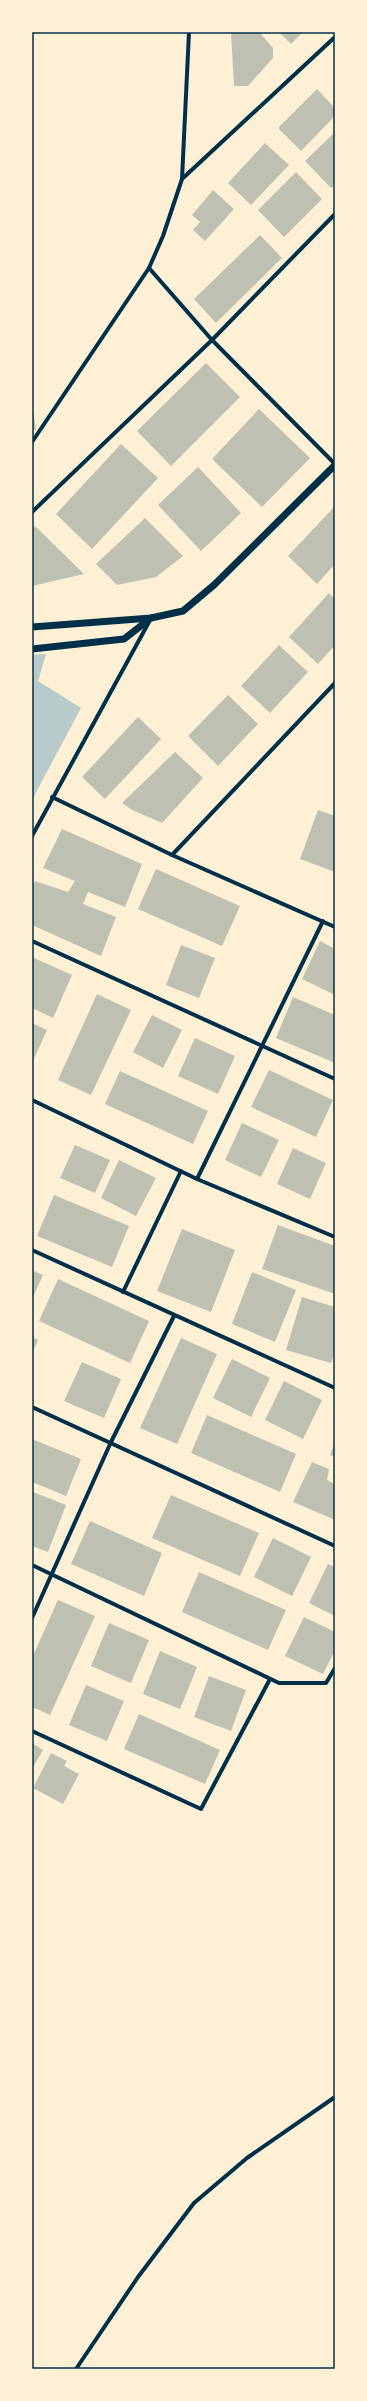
<svg xmlns="http://www.w3.org/2000/svg" width="367" height="2401" viewBox="0 0 367 2401" font-family="Poppins,sans-serif">
  <rect width="100%" height="100%" fill="#fdf0d5"/>
  <path fill="#b9caca" d="M 46,654 L 38,681 L 81,708 L 32,800 L 32,655 Z"/>
  <g fill="#bec0b2">
    <path d="M 231,32 L 259,32 L 273,48 L 273,58 L 248,86 L 234,86 Z"/>
    <path d="M 279,32 L 303,32 L 291,44 Z"/>
    <path d="M 317,89 L 335,108 L 335,116 L 301,151 L 278,128 Z"/>
    <path d="M 335,132 L 335,185 L 331,188 L 305,161 Z"/>
    <path d="M 265,143 L 289,165 L 251,205 L 228,183 Z"/>
    <path d="M 296,172 L 322,199 L 284,237 L 258,210 Z"/>
    <path d="M 213,190 L 234,209 L 205,241 L 193,230 L 200,222 L 192,215 Z"/>
    <path d="M 260,235 L 282,258 L 216,323 L 194,299 Z"/>
    <path d="M 206,363 L 240,397 L 171,466 L 137,431 Z"/>
    <path d="M 32,403 L 36,430 L 32,430 Z"/>
    <path d="M 259,409 L 310,458 L 262,507 L 212,459 Z"/>
    <path d="M 121,444 L 158,478 L 92,549 L 56,514 Z"/>
    <path d="M 198,467 L 241,513 L 201,551 L 158,505 Z"/>
    <path d="M 335,506 L 335,564 L 317,584 L 288,556 Z"/>
    <path d="M 145,518 L 183,556 L 156,577 L 117,585 L 96,564 Z"/>
    <path d="M 35,526 L 84,574 L 32,586 L 32,529 Z"/>
    <path d="M 329,593 L 335,599 L 335,645 L 318,664 L 289,637 Z"/>
    <path d="M 279,645 L 308,672 L 270,713 L 241,686 Z"/>
    <path d="M 228,695 L 258,724 L 218,766 L 188,736 Z"/>
    <path d="M 138,717 L 161,739 L 105,799 L 82,777 Z"/>
    <path d="M 175,752 L 203,778 L 162,823 L 132,810 L 122,803 Z"/>
    <path d="M 318,810 L 335,816 L 335,872 L 300,859 Z"/>
    <path d="M 62,829 L 142,864 L 125,907 L 88,892 L 83,904 L 116,917 L 101,956 L 32,925 L 32,888 L 35,881 L 68,892 L 75,881 L 43,868 Z"/>
    <path d="M 156,869 L 240,906 L 222,946 L 138,909 Z"/>
    <path d="M 320,941 L 335,949 L 335,995 L 302,979 Z"/>
    <path d="M 181,945 L 215,958 L 199,998 L 166,985 Z"/>
    <path d="M 32,957 L 72,975 L 53,1018 L 32,1008 Z"/>
    <path d="M 97,994 L 131,1010 L 91,1095 L 58,1080 Z"/>
    <path d="M 293,997 L 335,1015 L 335,1063 L 276,1038 Z"/>
    <path d="M 152,1015 L 182,1030 L 163,1068 L 133,1052 Z"/>
    <path d="M 32,1023 L 47,1030 L 32,1063 Z"/>
    <path d="M 195,1038 L 235,1056 L 218,1094 L 178,1076 Z"/>
    <path d="M 269,1070 L 333,1100 L 316,1137 L 251,1107 Z"/>
    <path d="M 120,1071 L 208,1111 L 193,1144 L 105,1104 Z"/>
    <path d="M 242,1123 L 279,1140 L 261,1177 L 225,1160 Z"/>
    <path d="M 75,1145 L 110,1160 L 95,1193 L 60,1178 Z"/>
    <path d="M 293,1148 L 326,1163 L 310,1199 L 277,1184 Z"/>
    <path d="M 119,1160 L 156,1178 L 136,1216 L 101,1198 Z"/>
    <path d="M 54,1195 L 129,1226 L 112,1267 L 37,1236 Z"/>
    <path d="M 278,1225 L 335,1246 L 335,1294 L 262,1269 Z"/>
    <path d="M 182,1229 L 235,1250 L 211,1312 L 157,1291 Z"/>
    <path d="M 32,1270 L 43,1275 L 32,1299 Z"/>
    <path d="M 252,1272 L 296,1290 L 275,1342 L 232,1324 Z"/>
    <path d="M 58,1279 L 149,1321 L 130,1363 L 39,1321 Z"/>
    <path d="M 302,1297 L 335,1307 L 335,1351 L 331,1363 L 286,1350 Z"/>
    <path d="M 32,1337 L 38,1340 L 32,1354 Z"/>
    <path d="M 181,1338 L 217,1354 L 177,1444 L 140,1428 Z"/>
    <path d="M 232,1359 L 270,1378 L 251,1417 L 213,1398 Z"/>
    <path d="M 82,1362 L 121,1379 L 104,1418 L 64,1401 Z"/>
    <path d="M 284,1381 L 322,1400 L 303,1439 L 265,1420 Z"/>
    <path d="M 207,1415 L 296,1454 L 280,1492 L 191,1453 Z"/>
    <path d="M 32,1439 L 81,1459 L 66,1496 L 32,1482 Z"/>
    <path d="M 335,1441 L 335,1457 L 330,1455 Z"/>
    <path d="M 312,1462 L 329,1469 L 327,1480 L 335,1484 L 335,1520 L 293,1502 Z"/>
    <path d="M 33,1492 L 66,1505 L 48,1552 L 32,1546 Z"/>
    <path d="M 171,1495 L 259,1533 L 240,1576 L 152,1538 Z"/>
    <path d="M 90,1521 L 162,1553 L 144,1596 L 71,1564 Z"/>
    <path d="M 273,1538 L 311,1557 L 292,1596 L 254,1577 Z"/>
    <path d="M 328,1564 L 335,1567 L 335,1616 L 309,1603 Z"/>
    <path d="M 199,1572 L 286,1610 L 268,1650 L 182,1612 Z"/>
    <path d="M 58,1600 L 95,1616 L 50,1715 L 32,1707 L 32,1658 Z"/>
    <path d="M 304,1617 L 335,1632 L 335,1650 L 323,1674 L 285,1656 Z"/>
    <path d="M 109,1623 L 149,1640 L 131,1683 L 91,1666 Z"/>
    <path d="M 160,1651 L 197,1667 L 180,1709 L 143,1694 Z"/>
    <path d="M 209,1676 L 246,1690 L 231,1731 L 194,1717 Z"/>
    <path d="M 86,1685 L 124,1701 L 107,1741 L 69,1725 Z"/>
    <path d="M 139,1714 L 220,1750 L 205,1784 L 124,1749 Z"/>
    <path d="M 32,1743 L 43,1750 L 32,1769 Z"/>
    <path d="M 51,1753 L 67,1761 L 64,1766 L 79,1774 L 63,1804 L 33,1788 Z"/>
  </g>
  <g fill="none" stroke-linecap="round" stroke-linejoin="round">
    <g stroke="#003049" stroke-width="4">
      <path d="M 182,179 L 189,32"/>
      <path d="M 149,268 L 212,340 L 335,464"/>
      <path d="M 32,442 L 149,268 L 163,236 L 182,179 L 335,37"/>
      <path d="M 32,512 L 212,340 L 335,214"/>
      <path d="M 52,797 L 172,855 L 335,927"/>
      <path d="M 32,836 L 149,622"/>
      <path d="M 172,855 L 335,683"/>
      <path d="M 32,941 L 335,1079"/>
      <path d="M 32,1100 L 197,1179 L 335,1237"/>
      <path d="M 197,1179 L 323,921"/>
      <path d="M 32,1250 L 335,1388"/>
      <path d="M 123,1292 L 181,1171"/>
      <path d="M 32,1407 L 335,1546"/>
      <path d="M 32,1565 L 279,1683 L 326,1683 L 335,1668"/>
      <path d="M 32,1618 L 111,1442 L 174,1316"/>
      <path d="M 32,1731 L 201,1809 L 270,1679"/>
      <path d="M 76,2369 L 138,2277 L 194,2203 L 247,2158 L 335,2097"/>
    </g>
    <g stroke="#003049" stroke-width="7">
      <path d="M 32,627 L 151,618 L 183,611 L 214,585 L 335,465"/>
      <path d="M 32,649 L 124,639 L 151,618"/>
    </g>
  </g>
  <rect width="367" height="2401" fill="none" stroke="#fdf0d5" stroke-width="66"/>
  <rect x="33" y="33" width="301" height="2335" fill="none" stroke="#003049" stroke-width="1.5"/>
</svg>
